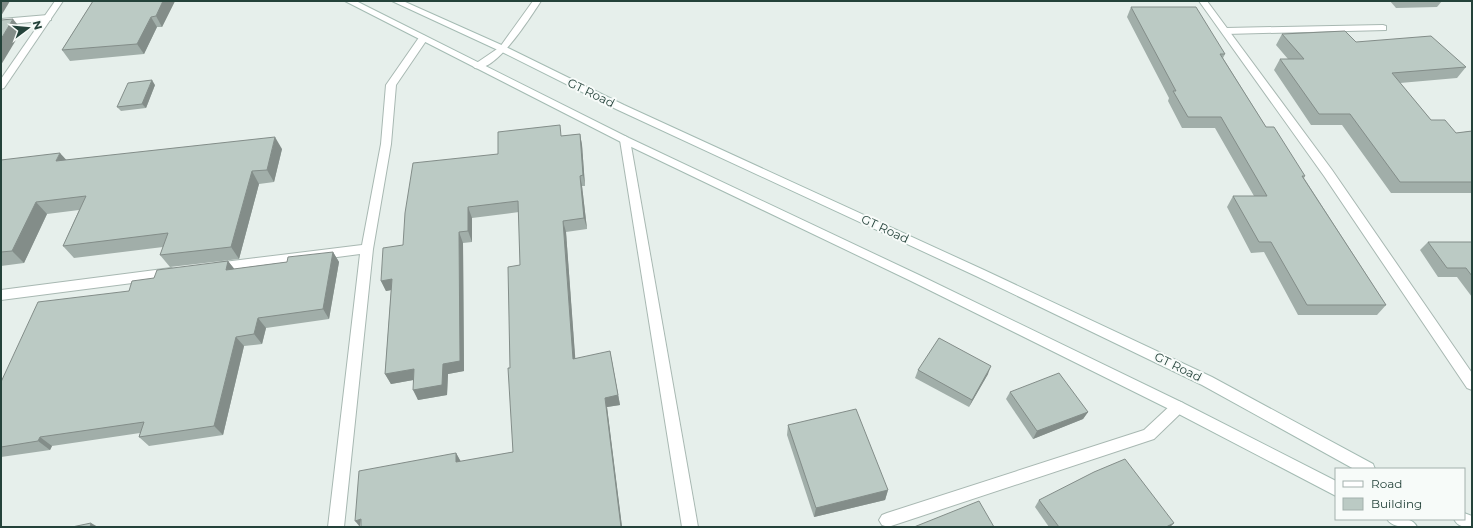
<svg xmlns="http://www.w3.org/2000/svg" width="1473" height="528" viewBox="0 0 1473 528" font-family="Montserrat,sans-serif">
  <rect width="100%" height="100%" fill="#e6efeb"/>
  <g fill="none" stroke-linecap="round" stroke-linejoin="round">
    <defs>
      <g id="minor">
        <path d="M 533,1 L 541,1 C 531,16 496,73 475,68 L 473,66 L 475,64 L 500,47 Z"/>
        <path d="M 48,15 L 51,16 L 51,20 L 1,25 L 1,19 Z"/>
        <path d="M 1383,25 L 1386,26 L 1386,30 L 1226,34 L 1221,31 L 1226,28 Z"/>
        <path d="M 423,35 L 428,38 L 396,85 L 391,144 L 373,249 L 344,527 L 328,527 L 360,254 L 216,273 L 212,271 L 210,268 L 212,265 L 216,263 L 362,245 L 381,144 L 386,85 L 420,36 Z"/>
        <path d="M 625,136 L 630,140 L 698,527 L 682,527 L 620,140 Z"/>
        <path d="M 171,268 L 175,270 L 177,273 L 175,276 L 171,278 L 1,300 L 1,290 Z"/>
        <path d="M 1178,401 L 1183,403 L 1185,407 L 1183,411 L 1154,439 L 888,527 L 882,525 L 879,520 L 882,515 L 887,513 L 1144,430 L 1173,403 Z"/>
      </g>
      <g id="tertiary">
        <path d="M 55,1 L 63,1 L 4,88 L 1,89 L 1,79 Z"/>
        <path d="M 1199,1 L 1207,1 L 1332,170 L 1472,373 L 1472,390 L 1467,388 L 1324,176 Z"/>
      </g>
      <g id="secondary">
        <path d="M 345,1 L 356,1 L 629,138 L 919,275 L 1183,403 L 1336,481 L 1336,496 L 1173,411 L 911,281 L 621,142 Z"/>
        <path d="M 392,1 L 403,1 L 506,47 L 624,105 L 984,270 L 1212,377 L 1373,464 L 1375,469 L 1354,469 L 1202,385 L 976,276 L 616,109 L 500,51 Z"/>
        <path d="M 1464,513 L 1472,516 L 1472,527 C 1464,527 1458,527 1454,519 L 1464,519 Z"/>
        <path d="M 1387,519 C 1398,519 1412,516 1417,527 C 1406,527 1392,528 1387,519 Z"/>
      </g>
    </defs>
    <use href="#minor" stroke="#a8b8b2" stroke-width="2"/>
    <use href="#tertiary" stroke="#a8b8b2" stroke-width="2"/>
    <use href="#secondary" stroke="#a4bbb3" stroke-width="2"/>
    <use href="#minor" fill="#fff" fill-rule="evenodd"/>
    <use href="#tertiary" fill="#fff" fill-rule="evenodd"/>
    <use href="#secondary" fill="#fff" fill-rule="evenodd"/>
  </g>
  <g fill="#a1aea9">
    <path d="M 93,1 L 175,1 L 162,27 L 157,27 L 144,54 L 70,61 L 62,50 Z"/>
    <path d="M 1390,1 L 1442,1 L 1437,7 L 1396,8 Z"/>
    <path d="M 1131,7 L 1225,54 L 1223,58 L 1266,127 L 1305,176 L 1304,178 L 1386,305 L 1377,315 L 1298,315 L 1264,252 L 1251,253 L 1227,207 L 1233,196 L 1254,196 L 1215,128 L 1182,128 L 1168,101 L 1169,98 L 1127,17 Z"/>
    <path d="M 1282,34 L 1356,42 L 1466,67 L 1457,78 L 1400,83 L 1431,120 L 1456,133 L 1472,131 L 1472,193 L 1391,193 L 1342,125 L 1311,125 L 1274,70 L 1280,59 L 1288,59 L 1276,45 Z"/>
    <path d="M 155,85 L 146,108 L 121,111 L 117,107 Z"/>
    <path d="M 580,134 L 582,145 L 585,186 L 582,186 L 587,229 L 566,232 L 575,358 L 612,361 L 620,405 L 607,407 L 622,527 L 360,527 L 456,453 L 461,462 L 513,452 L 510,368 L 520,265 L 519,212 L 472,218 L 472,242 L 463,243 L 464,371 L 448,374 L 447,395 L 418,400 L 413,380 L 391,384 L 385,374 L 391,290 L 386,291 L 381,281 L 403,245 L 562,136 Z"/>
    <path d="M 282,149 L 274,182 L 259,184 L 239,259 L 170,267 L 160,255 L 163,247 L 74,258 L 63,246 L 79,210 L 47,214 L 24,263 L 1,266 L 1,160 L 66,160 Z"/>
    <path d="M 1428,242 L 1472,242 L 1472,297 L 1457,277 L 1438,277 L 1420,250 Z"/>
    <path d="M 333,252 L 339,262 L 329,319 L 266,328 L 262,344 L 244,346 L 223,435 L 149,446 L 139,437 L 140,433 L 52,446 L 50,450 L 1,457 L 1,382 L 129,291 L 154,278 L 228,261 L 234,269 L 287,262 Z"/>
    <path d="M 918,370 L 988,374 L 969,407 L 915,378 Z"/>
    <path d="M 1010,392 L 1088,412 L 1083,419 L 1033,439 L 1006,399 Z"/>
    <path d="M 788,425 L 888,490 L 885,500 L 814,517 L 787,435 Z"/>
    <path d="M 1039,500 L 1174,523 L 1170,527 L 1049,527 L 1035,507 Z"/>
  </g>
  <g fill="#838d89">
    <path d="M 1,1 L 10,1 L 1,16 Z"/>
    <path d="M 163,1 L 175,1 L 162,27 L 156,16 Z"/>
    <path d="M 151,17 L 157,27 L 144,54 L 137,44 Z"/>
    <path d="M 13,19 L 22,30 L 1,65 L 1,39 Z"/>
    <path d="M 152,80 L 155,85 L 146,108 L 142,104 Z"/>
    <path d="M 580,134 L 582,145 L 585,186 L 583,175 Z"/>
    <path d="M 275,137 L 282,149 L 274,182 L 267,170 Z"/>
    <path d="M 60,153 L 71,165 L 56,161 Z"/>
    <path d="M 252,171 L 259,184 L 239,259 L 231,247 Z"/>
    <path d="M 580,176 L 582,186 L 587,229 L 584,218 Z"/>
    <path d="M 36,202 L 47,214 L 24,263 L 12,251 Z"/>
    <path d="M 468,207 L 472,218 L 472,242 L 468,231 Z"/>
    <path d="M 563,221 L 566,232 L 576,368 L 573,359 Z"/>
    <path d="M 459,232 L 463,243 L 464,371 L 448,374 L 447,395 L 418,400 L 413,390 L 443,364 Z"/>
    <path d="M 333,252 L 339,262 L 329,319 L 323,309 Z"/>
    <path d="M 228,261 L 236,271 L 226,270 Z"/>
    <path d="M 392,279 L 397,289 L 386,291 L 381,281 Z"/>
    <path d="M 258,318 L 266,328 L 262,344 L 254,334 Z"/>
    <path d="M 236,337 L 244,346 L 223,435 L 214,426 Z"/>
    <path d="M 610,351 L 620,405 L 607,407 L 622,527 L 621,527 L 605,398 Z"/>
    <path d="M 991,366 L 988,374 L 969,407 L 972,400 Z"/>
    <path d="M 414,369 L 419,379 L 391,384 L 385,374 Z"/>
    <path d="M 1088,412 L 1083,419 L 1033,439 L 1037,431 Z"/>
    <path d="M 40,437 L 52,446 L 50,450 L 38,441 Z"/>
    <path d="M 456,453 L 461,462 L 456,462 Z"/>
    <path d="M 888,490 L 885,500 L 814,517 L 816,508 Z"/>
    <path d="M 361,519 L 360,527 L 355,521 Z"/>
    <path d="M 91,523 L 98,527 L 90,527 Z"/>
    <path d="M 1174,523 L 1170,527 L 1166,527 Z"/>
  </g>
  <g fill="#bbcac4" stroke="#838d89">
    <path d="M 93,1 L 163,1 L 156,16 L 151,17 L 137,44 L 62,50 Z"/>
    <path d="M 1131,7 L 1196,7 L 1225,54 L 1220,54 L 1266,127 L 1274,127 L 1305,176 L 1302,176 L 1386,305 L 1307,305 L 1271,242 L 1259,242 L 1233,196 L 1267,196 L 1221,117 L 1188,117 L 1173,91 L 1176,91 Z"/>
    <path d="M 13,19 L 1,39 L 1,20 Z"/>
    <path d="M 1345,31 L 1356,42 L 1431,36 L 1466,67 L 1392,73 L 1431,120 L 1445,120 L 1456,133 L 1472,131 L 1472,182 L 1400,182 L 1350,114 L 1319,114 L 1280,59 L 1304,59 L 1282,34 Z"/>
    <path d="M 152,80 L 142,104 L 117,107 L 128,83 Z"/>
    <path d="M 560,125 L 561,136 L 580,134 L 583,175 L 580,176 L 584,218 L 563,221 L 573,359 L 610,351 L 618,395 L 605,398 L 621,527 L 361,527 L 361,519 L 355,521 L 359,471 L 456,453 L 456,462 L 513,452 L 508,368 L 510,368 L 508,267 L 520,265 L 518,201 L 468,207 L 468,231 L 459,232 L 460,361 L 443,364 L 442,385 L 413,390 L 414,369 L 385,374 L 392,279 L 381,281 L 383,248 L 403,245 L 405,213 L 413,163 L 498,154 L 498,132 Z"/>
    <path d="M 275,137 L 267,170 L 252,171 L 231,247 L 160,255 L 168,233 L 63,246 L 86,196 L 36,202 L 12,251 L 1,252 L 1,160 L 60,153 L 56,161 Z"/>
    <path d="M 1428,242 L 1472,242 L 1472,276 L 1466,268 L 1447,268 Z"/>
    <path d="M 333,252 L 323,309 L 258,318 L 254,334 L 236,337 L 214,426 L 139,437 L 144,422 L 40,437 L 38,441 L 1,447 L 1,382 L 38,302 L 129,291 L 132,281 L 154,278 L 157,270 L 228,261 L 226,270 L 287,262 L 288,257 Z"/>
    <path d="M 939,338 L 991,366 L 972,400 L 918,370 Z"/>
    <path d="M 1059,373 L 1088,412 L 1037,431 L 1010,392 Z"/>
    <path d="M 856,409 L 888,490 L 816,508 L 788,425 Z"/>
    <path d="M 1125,459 L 1174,523 L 1166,527 L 1059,527 L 1039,500 L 1094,472 Z"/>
    <path d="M 979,501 L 994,527 L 914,527 Z"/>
    <path d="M 91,523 L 90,527 L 72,527 Z"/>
  </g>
  <g text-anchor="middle" stroke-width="4" stroke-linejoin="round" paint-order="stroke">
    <g font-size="12" fill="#24423a" stroke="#f7fbf9">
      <text transform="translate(591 93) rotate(26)" y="4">GT Road</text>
      <text transform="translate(885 229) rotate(25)" y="4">GT Road</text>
      <text transform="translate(1178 367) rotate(26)" y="4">GT Road</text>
    </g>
  </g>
  <rect width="1473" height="528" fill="none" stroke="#24423a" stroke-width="4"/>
  <rect x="1335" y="468" width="130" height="52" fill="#f7fbf9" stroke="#a3b1ad"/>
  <rect x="1343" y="481" width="20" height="6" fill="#ffffff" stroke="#a3b1ad"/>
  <text x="1371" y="488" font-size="12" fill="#24423a">Road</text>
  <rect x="1343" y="498" width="20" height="12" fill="#bbcac4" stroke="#a3b1ad"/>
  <text x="1371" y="508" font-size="12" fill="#24423a">Building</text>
  <g transform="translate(28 28) rotate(74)" stroke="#f7fbf9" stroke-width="3" paint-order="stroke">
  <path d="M0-3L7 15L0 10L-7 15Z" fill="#24423a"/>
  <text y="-6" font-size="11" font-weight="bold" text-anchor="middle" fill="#24423a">N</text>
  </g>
</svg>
